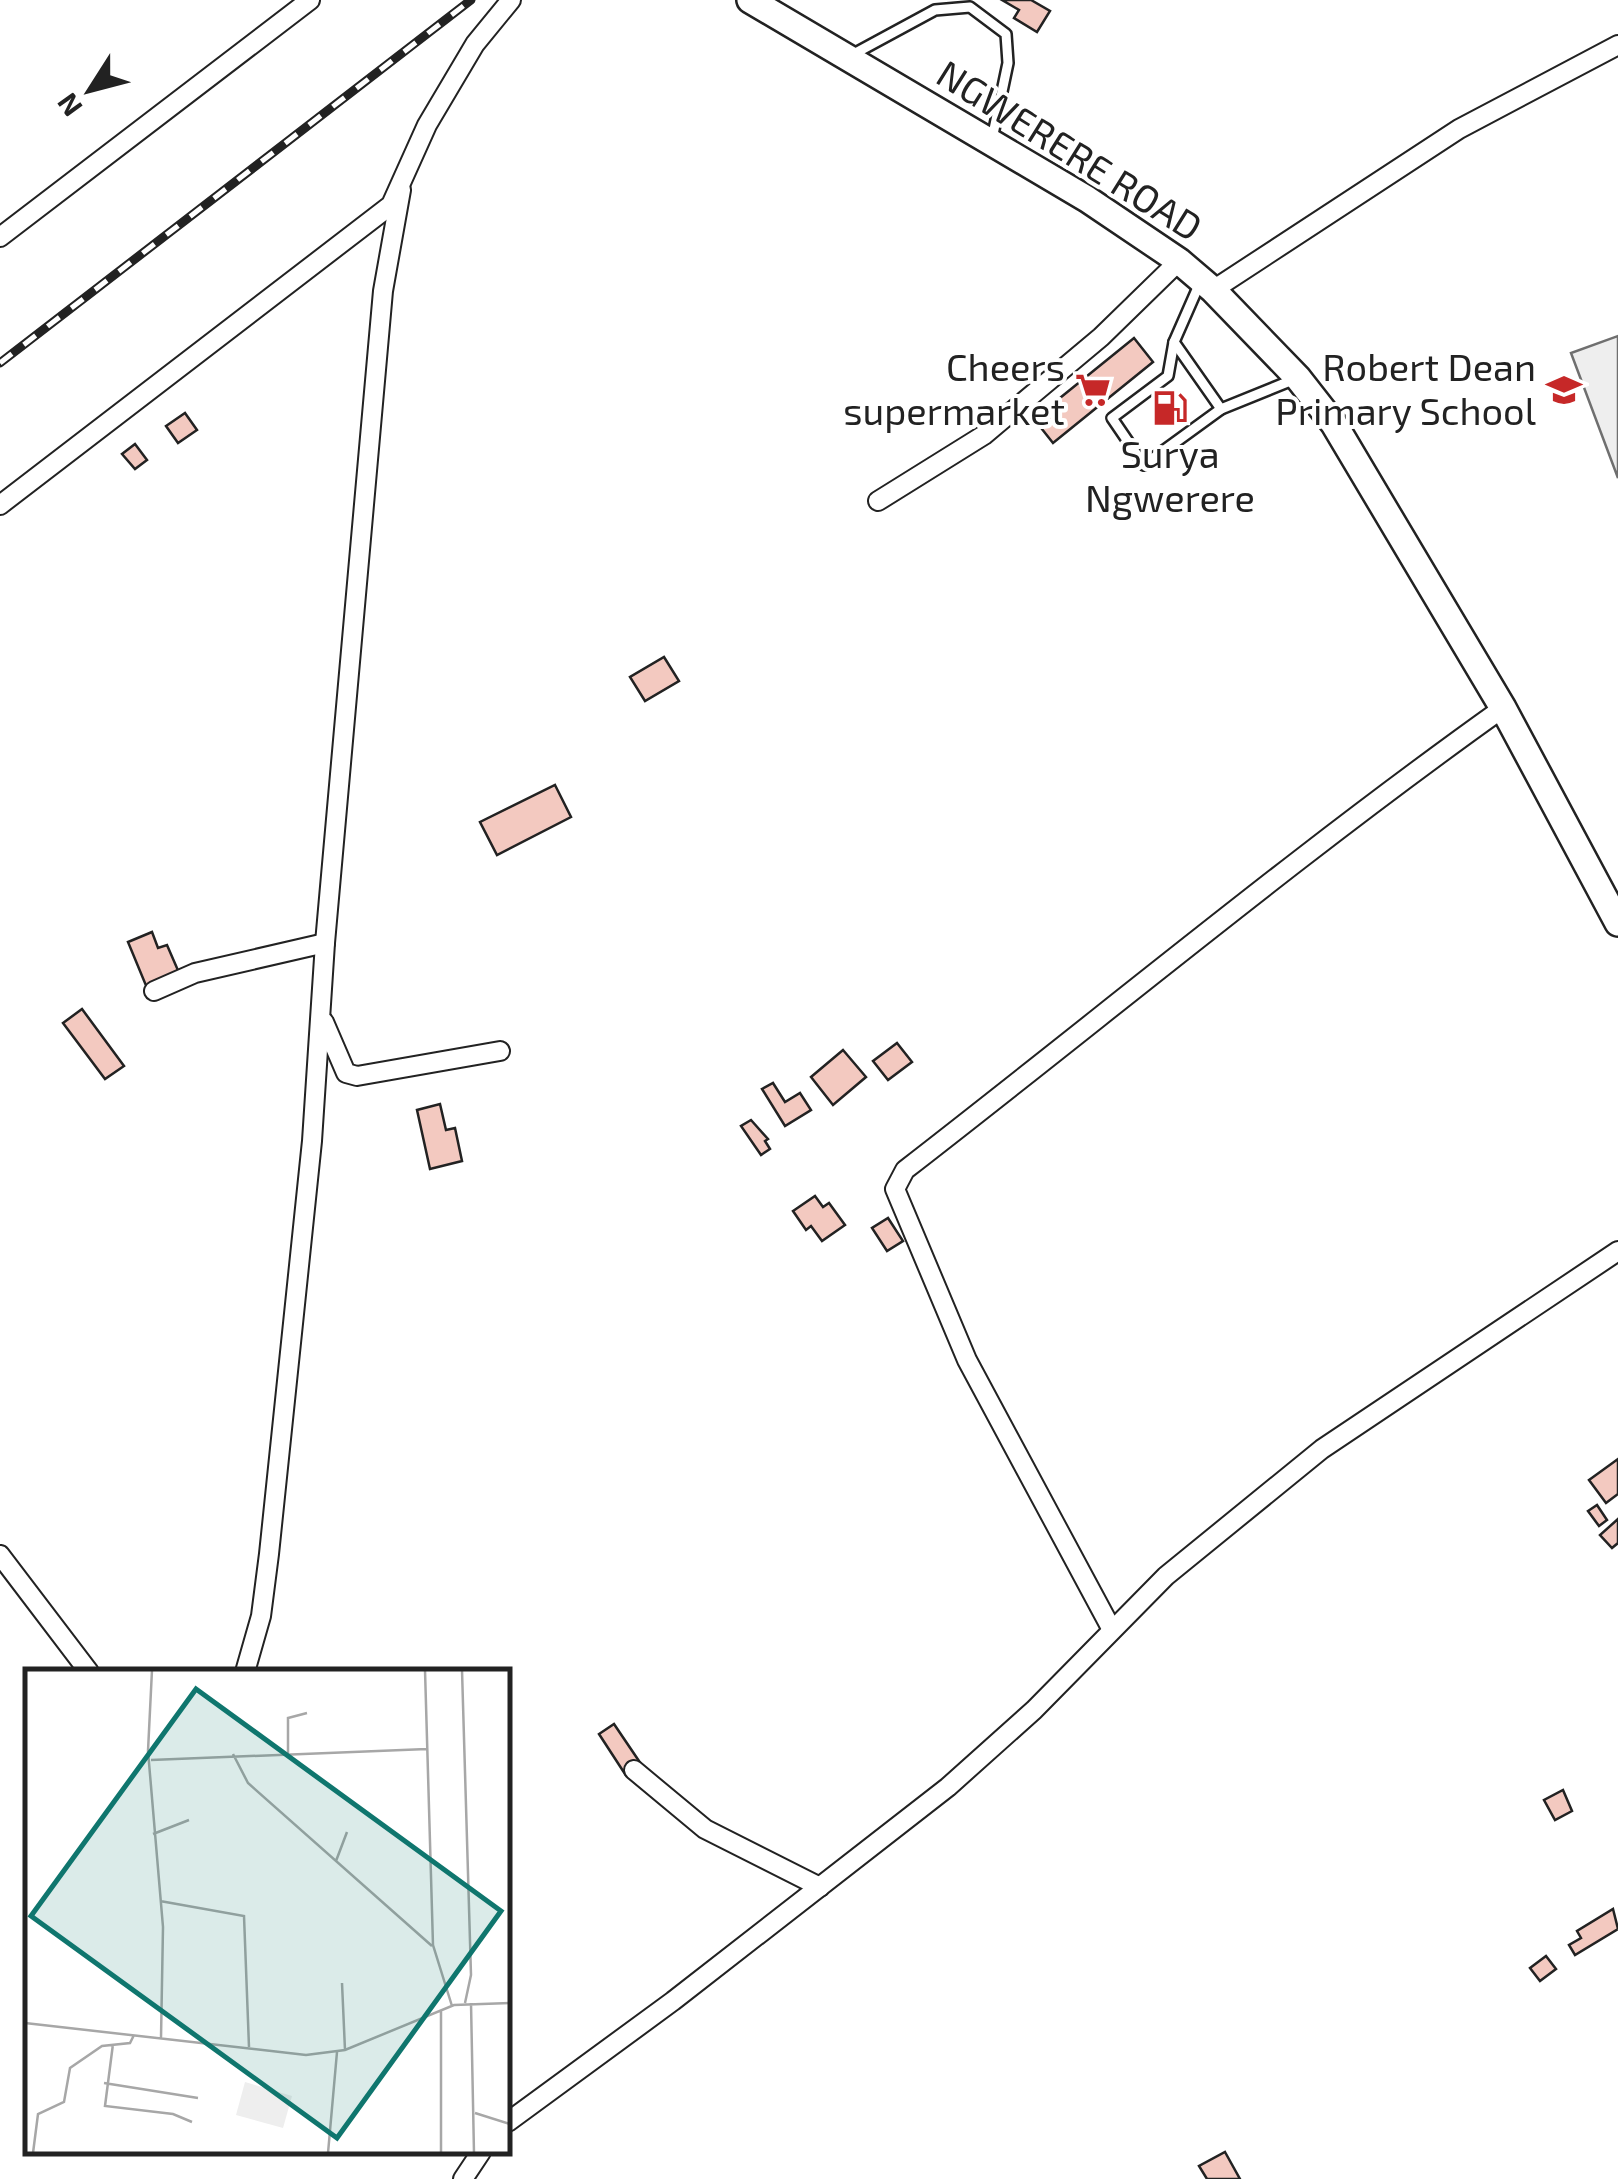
<svg xmlns="http://www.w3.org/2000/svg" width="1618" height="2179" viewBox="0 0 1618 2179" font-family="'Exo 2',sans-serif">
  <rect width="100%" height="100%" fill="#fff"/>
  <path fill="#eee" stroke="#6f6f6f" stroke-width="2.5" d="M 1618,336 L 1618,478 L 1571,353 Z"/>
  <g fill="#f3c9c0" stroke="#222" stroke-width="2.5">
    <path d="M 1002,0 L 1031,0 L 1050,11 L 1037,32 L 1014,18 L 1019,10 Z"/>
    <path d="M 1134,338 L 1153,362 L 1053,443 L 1034,419 Z"/>
    <path d="M 185,413 L 197,430 L 178,443 L 166,426 Z"/>
    <path d="M 135,444 L 147,460 L 135,469 L 122,454 Z"/>
    <path d="M 664,657 L 679,681 L 645,701 L 630,677 Z"/>
    <path d="M 555,785 L 571,817 L 497,855 L 480,822 Z"/>
    <path d="M 152,932 L 158,948 L 167,945 L 180,975 L 147,988 L 128,942 Z"/>
    <path d="M 82,1009 L 124,1066 L 105,1079 L 63,1023 Z"/>
    <path d="M 897,1043 L 912,1062 L 888,1080 L 873,1061 Z"/>
    <path d="M 843,1050 L 866,1077 L 833,1105 L 811,1077 Z"/>
    <path d="M 773,1083 L 785,1102 L 800,1093 L 811,1110 L 785,1126 L 762,1089 Z"/>
    <path d="M 440,1104 L 446,1130 L 455,1128 L 462,1161 L 430,1169 L 417,1110 Z"/>
    <path d="M 751,1120 L 768,1139 L 765,1141 L 770,1149 L 761,1155 L 741,1126 Z"/>
    <path d="M 815,1196 L 823,1207 L 829,1203 L 845,1225 L 822,1241 L 811,1226 L 806,1230 L 793,1211 Z"/>
    <path d="M 888,1218 L 903,1241 L 887,1251 L 872,1228 Z"/>
    <path d="M 1618,1459 L 1618,1494 L 1606,1503 L 1589,1480 Z"/>
    <path d="M 1597,1505 L 1607,1520 L 1599,1526 L 1588,1511 Z"/>
    <path d="M 1618,1519 L 1618,1543 L 1612,1548 L 1600,1535 Z"/>
    <path d="M 614,1724 L 641,1764 L 625,1774 L 599,1734 Z"/>
    <path d="M 1563,1790 L 1572,1811 L 1555,1820 L 1544,1800 Z"/>
    <path d="M 1613,1909 L 1618,1929 L 1575,1955 L 1569,1945 L 1581,1938 L 1577,1931 Z"/>
    <path d="M 1546,1956 L 1556,1969 L 1540,1981 L 1530,1968 Z"/>
    <path d="M 1225,2152 L 1240,2179 L 1207,2179 L 1199,2166 Z"/>
  </g>
  <g fill="none" stroke-linecap="round" stroke-linejoin="round">
    <defs>
      <g id="lane">
        <path d="M 850,56 L 935,10 L 970,7 L 1006,34 L 1008,63 L 992,139"/>
        <path d="M 1199,285 L 1174,342 L 1221,409 L 1295,379"/>
        <path d="M 1174,342 L 1168,376 L 1112,418 L 1144,465 L 1221,409"/>
      </g>
      <g id="street">
        <path d="M 0,237 L 310,0"/>
        <path d="M 1213,290 L 1459,129 L 1618,45"/>
        <path d="M 878,501 L 984,435 L 1101,337 L 1179,261"/>
        <path d="M 0,505 L 391,205 L 427,125 L 475,44 L 511,0"/>
        <path d="M 154,991 L 195,973 L 325,943"/>
        <path d="M 324,1022 L 346,1073 L 357,1076 L 500,1051"/>
        <path d="M 0,1555 L 89,1672"/>
        <path d="M 1111,1628 L 967,1360 L 895,1189 L 905,1170 C 1104,1016 1298,854 1503,708"/>
        <path d="M 245,1672 L 261,1616 L 269,1554 L 312,1141 L 325,943 L 383,291 L 401,190"/>
        <path d="M 634,1770 L 705,1829 L 820,1887"/>
        <path d="M 508,2122 L 673,2001 L 948,1787 L 1034,1710 L 1166,1576 L 1322,1449 L 1618,1251"/>
        <path d="M 463,2179 L 481,2152"/>
      </g>
      <path id="secondary" d="M 750,0 L 1087,199 L 1179,261 L 1213,290 L 1298,378 L 1334,424 L 1503,708 L 1618,923"/>
    </defs>
    <use href="#lane" stroke="#222" stroke-width="14"/>
    <use href="#street" stroke="#222" stroke-width="22"/>
    <use href="#secondary" stroke="#222" stroke-width="30"/>
    <use href="#lane" stroke="#fff" stroke-width="9"/>
    <use href="#street" stroke="#fff" stroke-width="18"/>
    <use href="#secondary" stroke="#fff" stroke-width="25"/>
    <defs>
      <path id="rail" d="M 0,363 L 471,0"/>
    </defs>
    <use href="#rail" stroke="#222" stroke-width="9"/>
    <use href="#rail" stroke="#fff" stroke-width="5" stroke-dasharray="15" stroke-linecap="butt"/>
  </g>
  <defs>
    <symbol id="supermarket-bare" viewBox="-9 -9 18 18"><path d="M-6-5.5h2.5l.6 2H6L4.5 2H-2.5L-4.4-4H-6ZM-1.5 3.2a1.3 1.3 0 1 0 .1 0ZM3 3.2a1.3 1.3 0 1 0 .1 0Z" fill="#c62828" stroke="#fff" stroke-width="2.5" paint-order="stroke"/></symbol>
    <symbol id="school-bare" viewBox="-9 -9 18 18"><path d="M0-5L7-2L0 1L-7-2ZM-4 1L0 2.5L4 1V4Q0 6-4 4Z" fill="#c62828" stroke="#fff" stroke-width="2.5" paint-order="stroke"/></symbol>
    <symbol id="fuel-bare" viewBox="-9 -9 18 18"><path d="M-5.5-6h7V0h2V4h1.3V-2.5L3-4.5l.8-.8L6-3V5H2.5V1h-1V6h-7ZM-4.2-4.7v3.2H.2V-4.7Z" fill="#c62828" stroke="#fff" stroke-width="2.5" paint-order="stroke"/></symbol>
  </defs>
  <g fill-rule="evenodd">
    <use href="#supermarket-bare" x="1068" y="365" width="50" height="50"/>
    <use href="#school-bare" x="1539" y="365" width="50" height="50"/>
    <use href="#fuel-bare" x="1145" y="383" width="50" height="50"/>
  </g>
  <g text-anchor="middle" stroke-width="8" stroke-linejoin="round" paint-order="stroke">
    <g font-size="38" fill="#222" stroke="#fff">
      <text transform="translate(1069 151) rotate(32)" y="13">NGWERERE ROAD</text>
    </g>
    <g font-size="38" fill="#222" stroke="#fff" text-anchor="end">
      <text x="1065" y="381">Cheers<tspan x="1065" dy="44">supermarket</tspan></text>
      <text x="1536" y="381">Robert Dean<tspan x="1536" dy="44">Primary School</tspan></text>
      <text x="1170" y="468" text-anchor="middle">Surya<tspan x="1170" dy="44">Ngwerere</tspan></text>
    </g>
  </g>
  <g transform="translate(25 1669)">
    <rect width="485" height="485" fill="#fff"/>
    <path d="M 220,413 L 267,427 L 258,459 L 211,446 Z" fill="#eee"/>
    <path fill="none" stroke="#a7a7a7" stroke-width="2.5" d="M 127,1 L 123,82 L 138,258 L 136,369M 400,1 L 408,276 L 427,337M 437,1 L 446,306 L 440,334M 263,84 L 263,49 L 282,44M 208,85 L 223,114 L 407,277M 126,91 L 402,80M 128,165 L 164,151M 311,192 L 322,163M 135,232 L 219,247 L 224,378M 317,314 L 320,381M 446,334 L 449,484M 0,354 L 281,386 L 320,381 L 429,336 L 485,334M 88,375 L 80,437 L 148,445 L 167,453M 79,414 L 173,429M 450,444 L 485,455M 8,484 L 13,445 L 39,433 L 45,399 L 77,377 L 105,374 L 109,366M 303,484 L 312,383M 416,484 L 416,341"/>
    <path fill="#0f766e" fill-opacity="0.15" stroke="#0f766e" stroke-width="5" d="M 171,20 L 476,242 L 312,469 L 6,247 Z"/>
    <rect width="485" height="485" fill="none" stroke="#222" stroke-width="5"/>
  </g>
  <g transform="translate(90 90) rotate(234)" stroke="#ffffff" stroke-width="8" paint-order="stroke">
  <path d="M0-8L18 38L0 25L-18 38Z" fill="#222222"/>
  <text y="-15" font-size="28" font-weight="bold" text-anchor="middle" fill="#222222">N</text>
  </g>
</svg>
